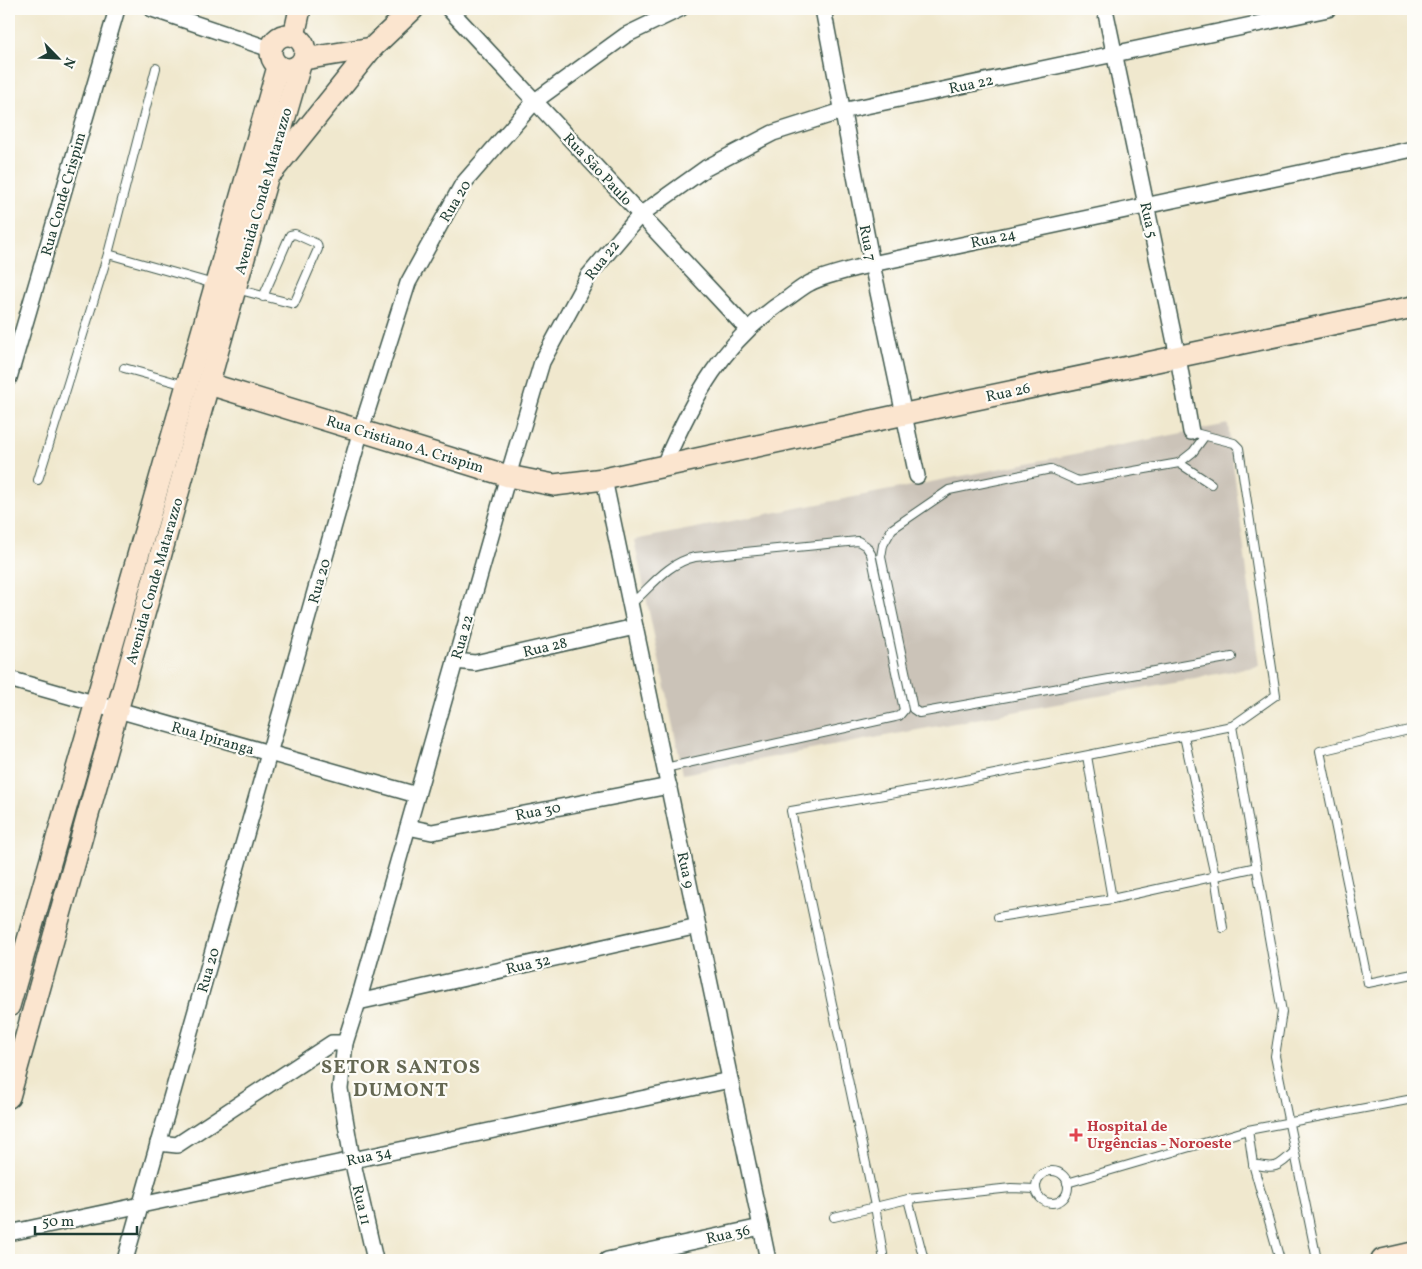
<svg xmlns="http://www.w3.org/2000/svg" width="1422" height="1269" viewBox="0 0 1422 1269" font-family="Vollkorn,serif">
  <rect width="100%" height="100%" fill="#fdfcf7"/>
  <filter id="ink" filterUnits="userSpaceOnUse"><feTurbulence type="fractalNoise" baseFrequency=".02" numOctaves="2"/><feDisplacementMap in="SourceGraphic" scale="10" xChannelSelector="R" yChannelSelector="G"/><feConvolveMatrix kernelMatrix="1 2 1 2 8 2 1 2 1" color-interpolation-filters="sRGB"/></filter>
  <filter id="wash" filterUnits="userSpaceOnUse"><feTurbulence type="fractalNoise" baseFrequency=".0096" numOctaves="4" result="noise"/><feDisplacementMap in="SourceGraphic" scale="20" xChannelSelector="R" yChannelSelector="G"/><feGaussianBlur stdDeviation="1.12" result="paint"/><feColorMatrix in="noise" values="0 0 0 0 0 0 0 0 0 0 0 0 0 0 0 0 0 1.4 0 .05"/><feComposite in="paint" operator="in"/></filter>
  <g filter="url(#wash)">
    <rect width="100%" height="100%" fill="#f0e8ce"/>
    <path fill="#cbc3b8" d="M 1228,424 L 1259,666 L 683,774 L 634,540 Z"/>
  </g>
  <g filter="url(#ink)">
    <g fill="none" stroke-linecap="round" stroke-linejoin="round">
      <defs>
        <g id="lane">
          <path d="M 108,254 L 214,284"/>
          <path d="M 236,289 L 294,304 L 318,249 L 317,244 L 295,234 L 290,235 L 263,297"/>
          <path d="M 124,368 L 185,385"/>
          <path d="M 1204,437 L 1193,452 L 1179,463 L 1078,481 L 1051,469 L 949,490 L 892,529 L 883,545 L 881,557 L 913,709 L 919,713 L 1232,657"/>
          <path d="M 1179,463 L 1211,484"/>
          <path d="M 38,480 L 108,254 L 156,68"/>
          <path d="M 630,605 C 651,587 667,563 695,557 L 858,541 L 866,546 L 871,554 L 904,710 L 899,716 L 895,717 L 665,768"/>
          <path d="M 1232,726 L 1282,1012 L 1275,1056 L 1317,1260"/>
          <path d="M 1413,729 L 1320,751 L 1368,983 L 1413,974"/>
          <path d="M 1184,736 L 1215,876 L 1223,928"/>
          <path d="M 1112,899 L 1257,867"/>
          <path d="M 998,917 L 1112,899 L 1087,756"/>
          <path d="M 1248,1130 L 1253,1164 L 1280,1260"/>
          <path d="M 1253,1164 C 1276,1169 1277,1168 1294,1152"/>
          <circle cx="1052" cy="1187" r="16"/>
          <path d="M 1067,1183 L 1248,1130 L 1413,1099"/>
          <path d="M 908,1199 L 924,1260"/>
          <path d="M 834,1217 L 908,1199 L 1011,1188 L 1036,1189"/>
          <path d="M 884,1260 L 875,1206 L 791,811 L 930,787 L 1232,726 L 1276,695 L 1239,448 L 1234,443 L 1191,432"/>
        </g>
        <g id="street">
          <path d="M 152,9 L 270,49"/>
          <path d="M 449,9 L 747,329"/>
          <path d="M 823,9 L 872,264 L 917,476"/>
          <path d="M 1105,9 L 1178,357 L 1191,432"/>
          <path d="M 9,378 L 117,9"/>
          <path d="M 663,467 C 693,398 723,340 788,298 C 795,293 802,287 810,283 C 825,275 854,269 872,264 L 1413,149"/>
          <path d="M 604,479 L 768,1260"/>
          <path d="M 455,661 L 475,663 L 635,627"/>
          <path d="M 9,679 L 417,795"/>
          <path d="M 408,827 L 432,832 L 669,786"/>
          <path d="M 358,1002 L 698,926"/>
          <path d="M 158,1143 L 177,1145 L 332,1043 L 345,1043"/>
          <path d="M 9,1233 L 730,1080"/>
          <path d="M 125,1260 L 361,430 L 408,283 L 462,185 L 535,101 L 626,35 L 680,9"/>
          <path d="M 375,1260 L 352,1159 L 340,1089 L 345,1043 L 358,1002 L 508,476 L 542,362 L 589,275 L 640,215 L 706,168 L 773,133 L 842,111 L 1328,9"/>
          <path d="M 607,1260 L 761,1227"/>
        </g>
        <g id="secondary">
          <circle cx="288" cy="52" r="17"/>
          <path d="M 294,36 L 300,9"/>
          <path d="M 304,59 L 372,48"/>
          <path d="M 273,171 L 372,48 L 413,9"/>
          <path d="M 209,384 L 508,476 L 554,485 L 604,479 L 905,414 L 1413,307"/>
          <path d="M 9,1006 L 278,67"/>
          <path d="M 9,1097 L 235,289 L 300,65"/>
          <path d="M 1382,1260 L 1413,1253"/>
        </g>
      </defs>
      <use href="#lane" stroke="#3e574b" stroke-width="10"/>
      <use href="#street" stroke="#3e574b" stroke-width="18"/>
      <use href="#secondary" stroke="#3e574b" stroke-width="24"/>
      <use href="#lane" stroke="#fff" stroke-width="8"/>
      <use href="#street" stroke="#fff" stroke-width="15"/>
      <use href="#secondary" stroke="#fbe5cf" stroke-width="21"/>
    </g>
  </g>
  <path fill="#e0444e" stroke="#fdfcf7" stroke-width="2" d="M1073.5 1127.5h5v5h5v5h-5v5h-5v-5h-5v-5h5z"/>
  <g text-anchor="middle" stroke-width="4.5" stroke-linejoin="round" paint-order="stroke">
    <g font-size="15" fill="#1f3d34" stroke="#fdfcf7">
      <text transform="translate(971 84) rotate(-12)" y="5">Rua 22</text>
      <text transform="translate(598 169) rotate(47)" y="5">Rua São Paulo</text>
      <text transform="translate(263 191) rotate(-74)" y="5">Avenida Conde Matarazzo</text>
      <text transform="translate(63 194) rotate(-74)" y="5">Rua Conde Crispim</text>
      <text transform="translate(455 201) rotate(-59)" y="5">Rua 20</text>
      <text transform="translate(1149 220) rotate(78)" y="5">Rua 5</text>
      <text transform="translate(993 238) rotate(-12)" y="5">Rua 24</text>
      <text transform="translate(868 243) rotate(79)" y="5">Rua 7</text>
      <text transform="translate(602 260) rotate(-52)" y="5">Rua 22</text>
      <text transform="translate(1008 392) rotate(-12)" y="5">Rua 26</text>
      <text transform="translate(405 444) rotate(17)" y="5">Rua Cristiano A. Crispim</text>
      <text transform="translate(154 581) rotate(-74)" y="5">Avenida Conde Matarazzo</text>
      <text transform="translate(319 581) rotate(-74)" y="5">Rua 20</text>
      <text transform="translate(462 637) rotate(-74)" y="5">Rua 22</text>
      <text transform="translate(545 647) rotate(-13)" y="5">Rua 28</text>
      <text transform="translate(213 738) rotate(16)" y="5">Rua Ipiranga</text>
      <text transform="translate(538 811) rotate(-11)" y="5">Rua 30</text>
      <text transform="translate(686 870) rotate(78)" y="5">Rua 9</text>
      <text transform="translate(528 964) rotate(-13)" y="5">Rua 32</text>
      <text transform="translate(208 970) rotate(-74)" y="5">Rua 20</text>
      <text transform="translate(369 1156) rotate(-12)" y="5">Rua 34</text>
      <text transform="translate(362 1205) rotate(77)" y="5">Rua 11</text>
      <text transform="translate(728 1234) rotate(-12)" y="5">Rua 36</text>
    </g>
    <g font-size="15" font-weight="bold" fill="#be3a42" stroke="#fdfcf7" text-anchor="start">
      <text x="1087" y="1131">Hospital de<tspan x="1087" dy="17">Urgências - Noroeste</tspan></text>
    </g>
    <g font-size="20" font-weight="bold" letter-spacing="1" fill="#656853" stroke="#fdfcf7">
      <text x="401" y="1073">SETOR SANTOS<tspan x="401" dy="23">DUMONT</tspan></text>
    </g>
  </g>
  <rect width="1422" height="1269" fill="none" stroke="#fdfcf7" stroke-width="30"/>
  <g transform="translate(58 58) rotate(114)" stroke="#fdfcf7" stroke-width="4" paint-order="stroke">
  <path d="M0-4L9 19L0 12L-9 19Z" fill="#1f3d34"/>
  <text y="-8" font-size="14" font-weight="bold" text-anchor="middle" fill="#1f3d34">N</text>
  </g>
  <path d="M35 1226v8h102v-8" fill="none" stroke="#1f3d34" stroke-width="2.5"/>
  <text x="42" y="1226" font-size="15" fill="#1f3d34" stroke="#fdfcf7" stroke-width="4" paint-order="stroke">50 m</text>
</svg>
